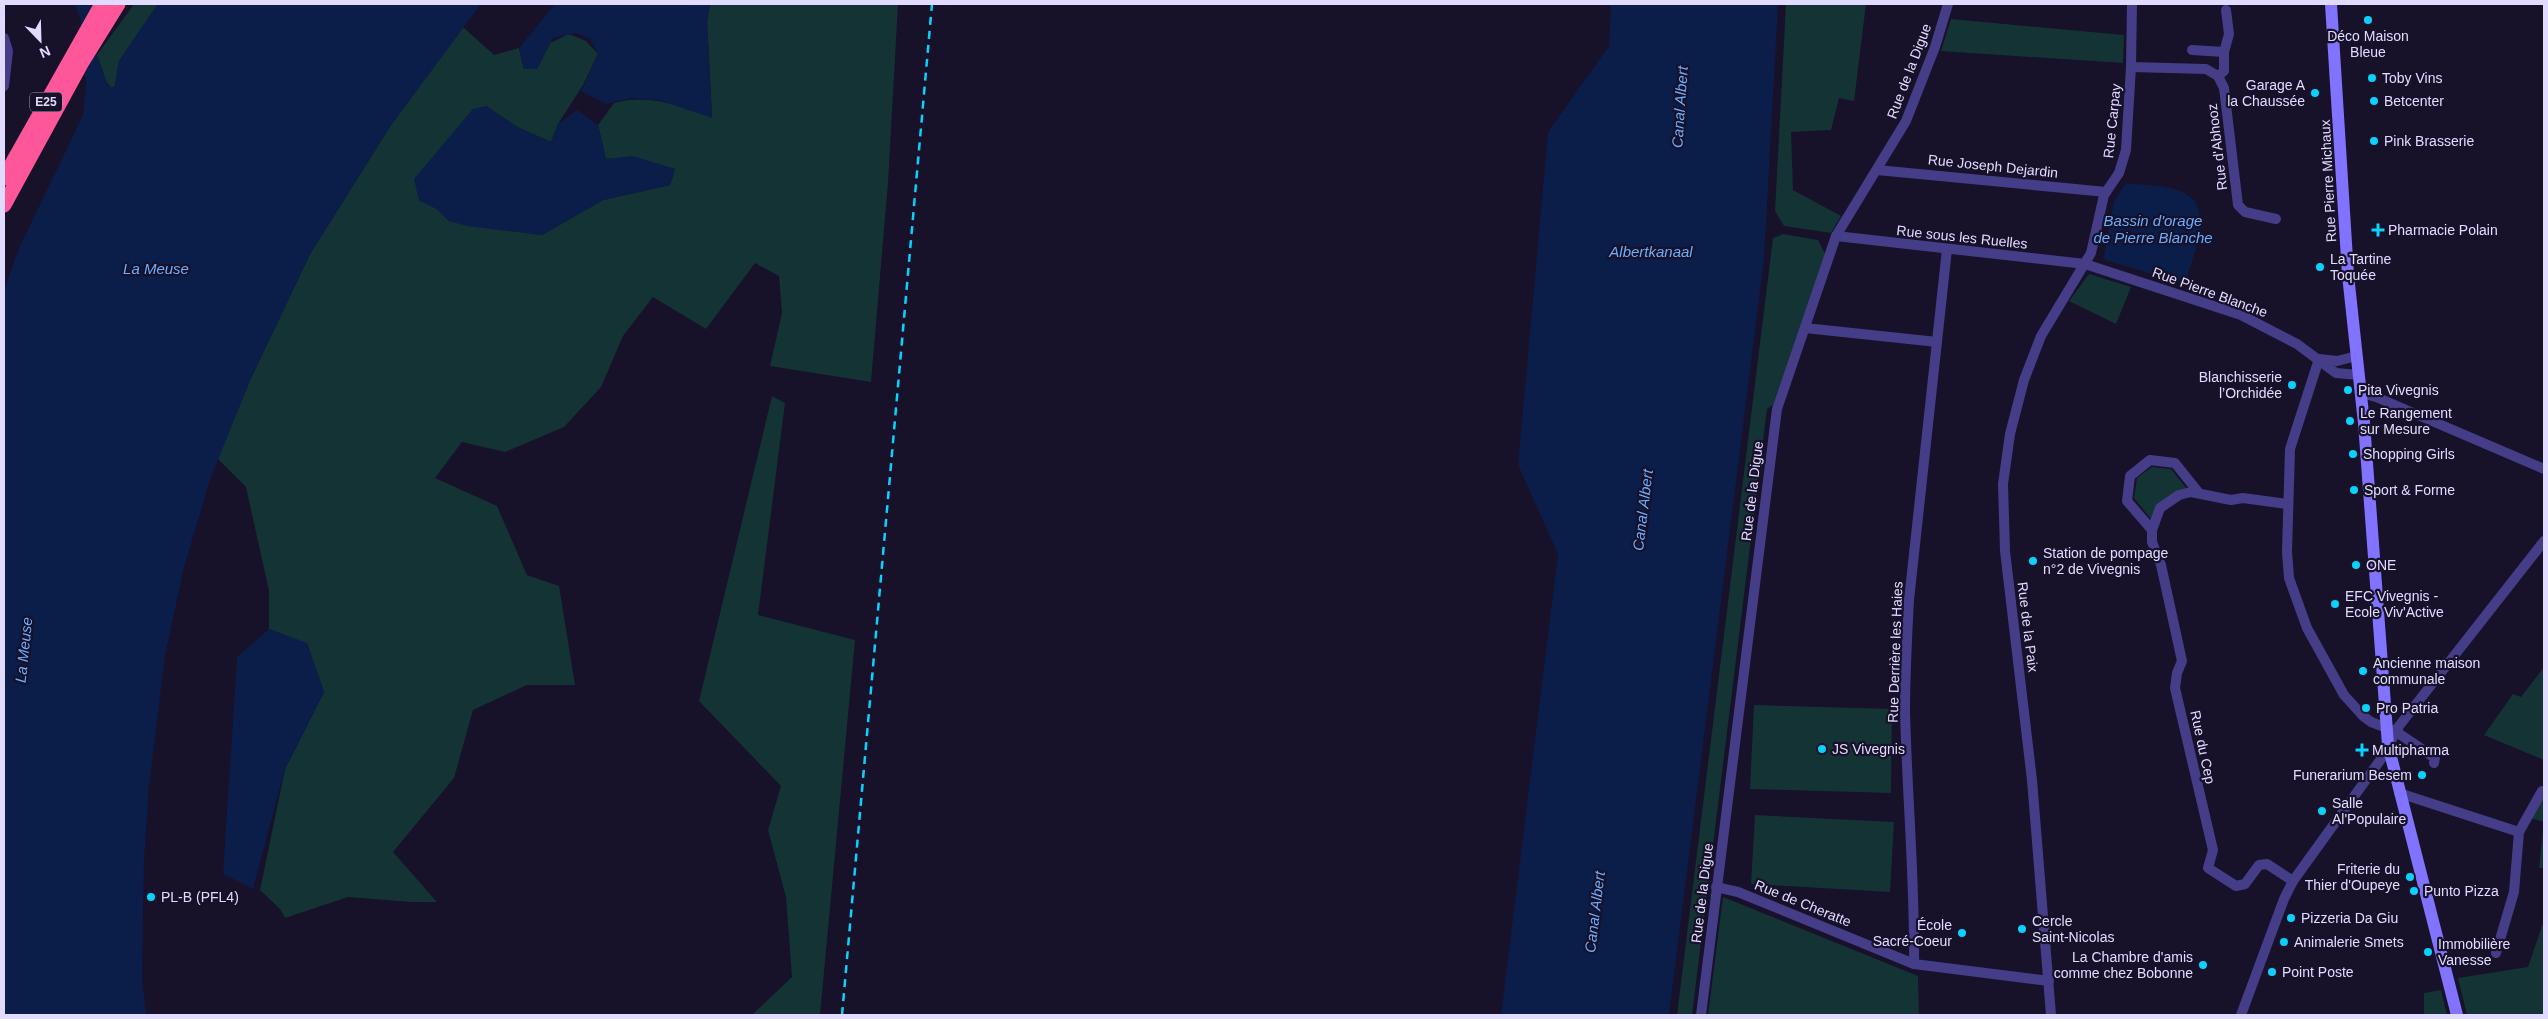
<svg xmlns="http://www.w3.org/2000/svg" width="2548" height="1019" viewBox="0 0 2548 1019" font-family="Helvetica,sans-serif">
  <rect width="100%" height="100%" fill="#17112a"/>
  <g fill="#143334">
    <path d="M 134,4 L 158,4 L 119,61 L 115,86 L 111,88 L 106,81 L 97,55 Z"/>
    <path d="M 710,4 L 898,4 L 888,183 L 871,382 L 770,366 L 782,313 L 779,276 L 755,263 L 706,329 L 653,297 L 623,336 L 601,387 L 564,427 L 505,452 L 462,442 L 435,478 L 497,506 L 527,575 L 559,586 L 575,685 L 527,685 L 473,710 L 454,778 L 393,852 L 437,902 L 412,902 L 348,897 L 285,918 L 280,909 L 260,890 L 285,769 L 324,692 L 307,644 L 269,629 L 269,591 L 246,487 L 217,458 L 251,378 L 310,254 L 391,125 L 463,27 L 494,55 L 519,48 L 524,69 L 537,69 L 550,43 L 569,34 L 586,41 L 598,54 L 583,85 L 558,124 L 551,142 L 517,127 L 486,106 L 419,200 L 437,209 L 449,221 L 542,235 L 603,200 L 670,185 L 675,169 L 633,157 L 606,159 L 598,125 L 614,103 C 650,93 678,106 712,117 L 707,21 Z"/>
    <path d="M 1786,4 L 1866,4 L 1854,101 L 1839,98 L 1831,130 L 1791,132 L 1793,190 L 1841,216 L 1831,233 L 1784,226 L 1775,211 Z"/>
    <path d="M 1951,19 L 2124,35 L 2123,63 L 1941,51 Z"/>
    <path d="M 1783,234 L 1818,240 L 1825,254 L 1773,405 L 1767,409 L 1692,1015 L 1677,1015 L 1773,238 Z"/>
    <path d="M 2089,274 L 2131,287 L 2116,324 L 2069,301 Z"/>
    <path d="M 772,396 L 785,403 L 758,615 L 855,640 L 820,1015 L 752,1015 L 792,977 L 786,897 L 768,830 L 781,786 L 699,701 Z"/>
    <path d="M 2152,467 L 2171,469 L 2188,490 L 2151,519 L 2134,498 L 2137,478 Z"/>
    <path d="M 2544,667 L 2544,760 L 2484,735 L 2513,694 L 2521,697 Z"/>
    <path d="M 1754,705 L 1892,709 L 1891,793 L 1750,789 Z"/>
    <path d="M 2544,795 L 2544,868 L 2539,868 L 2544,822 L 2531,818 Z"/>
    <path d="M 1755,815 L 1894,822 L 1890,892 L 1751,884 Z"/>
    <path d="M 1723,897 L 1918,976 L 1919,1015 L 1708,1015 Z"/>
    <path d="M 2544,920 L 2544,1015 L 2467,1015 L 2458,978 L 2528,967 Z"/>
    <path d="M 2441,990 L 2447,1015 L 2424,1015 L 2424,993 Z"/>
  </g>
  <g fill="#0b1d49">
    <path d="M 75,4 L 92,4 L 96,52 L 108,86 L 113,88 L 115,86 L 119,61 L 158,4 L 481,4 L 391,125 L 310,254 L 251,378 L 211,477 L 184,567 L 165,656 L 149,787 L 144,861 L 142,977 L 146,1015 L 4,1015 L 4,290 L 19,248 L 83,115 L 86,85 L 80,18 Z"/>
    <path d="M 555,4 L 710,4 L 707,21 L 712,118 L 662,101 L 633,98 L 606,104 L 581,91 L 598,54 L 590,39 L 576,33 L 553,38 L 537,69 L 524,69 L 519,48 Z"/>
    <path d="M 1611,4 L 1778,4 L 1764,259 L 1669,1015 L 1501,1015 L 1558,554 L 1518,465 L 1548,132 L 1609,46 Z"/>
    <path d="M 486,106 L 517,127 L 551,142 L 558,124 L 577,110 L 598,125 L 606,159 L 633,156 L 675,169 L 670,185 L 603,200 L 542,235 L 467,226 L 449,221 L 437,209 L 419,200 L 414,179 L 473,109 Z"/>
    <path d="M 2126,183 C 2144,185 2164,185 2180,191 C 2218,205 2192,257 2185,284 L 2105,260 L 2104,256 L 2114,201 Z"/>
    <path d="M 269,629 L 307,643 L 324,692 L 285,769 L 253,889 L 223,874 L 237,657 Z"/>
  </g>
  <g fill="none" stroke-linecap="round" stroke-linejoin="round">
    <g stroke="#453d88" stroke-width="10">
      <path d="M 4,38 L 8,51 L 4,86"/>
      <path d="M 2192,50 L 2224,52"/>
      <path d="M 2131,67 L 2206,69 L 2218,76 L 2224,88 L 2238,205 L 2245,212 L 2276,219"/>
      <path d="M 2218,76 L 2224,71 L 2224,52 L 2229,34 L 2226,10"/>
      <path d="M 1877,170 L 2106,192"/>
      <path d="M 1836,236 L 2085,264 L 2241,315 L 2297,344 L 2336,373 L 2359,375"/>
      <path d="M 1805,328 L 1937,342"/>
      <path d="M 2319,359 L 2290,449 L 2287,552 L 2289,578 L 2307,628 L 2344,695 L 2363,716 L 2371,722 L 2395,731 L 2435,758 L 2434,763"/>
      <path d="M 2319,359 L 2337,361 L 2357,356"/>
      <path d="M 2361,393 L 2376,397 L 2544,469"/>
      <path d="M 2287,504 L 2243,498 L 2231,500 L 2191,492 L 2179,495 L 2160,508 L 2152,530 L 2152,542 L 2161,565 L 2182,661 L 2177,673 L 2175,688 L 2213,850 L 2208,868 L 2236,886 L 2245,884 L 2259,865 L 2267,864 L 2293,881"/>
      <path d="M 2152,530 L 2127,501 L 2130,476 L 2150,460 L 2175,463 L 2199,493"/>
      <path d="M 2399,793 L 2519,832"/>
      <path d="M 1716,887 L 1738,892 L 1914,964 L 2049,981"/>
      <path d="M 2496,953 L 2514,892 L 2519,832 L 2542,791"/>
      <path d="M 1914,964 C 1915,879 1907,795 1905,711 C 1905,674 1907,637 1909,600 L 1947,249"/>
      <path d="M 1701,1015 L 1777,409 L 1836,236 L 1906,121 L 1935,47 L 1948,4"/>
      <path d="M 2051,1015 L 2032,780 L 2005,551 L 2003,484 L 2010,434 L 2024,380 L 2041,336 L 2091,253 L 2104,195 L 2119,173 L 2126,150 L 2131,67 L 2132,4"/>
      <path d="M 2241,1015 L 2284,899 L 2293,881 L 2381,759 L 2399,726 L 2544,541"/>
    </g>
    <path stroke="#8173fd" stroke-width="12" d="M 2331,4 L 2348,275 L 2364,423 L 2388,745 L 2457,1015"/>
    <g stroke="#fd579a" stroke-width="15">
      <path d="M 4,178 L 102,4"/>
      <path d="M 4,205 L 82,62 L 118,4"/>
    </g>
    <path stroke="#09d2fc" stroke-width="2.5" stroke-dasharray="8 6" stroke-linecap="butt" d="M 842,1015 L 932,4"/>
  </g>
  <g fill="#09d2fc" stroke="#17112a" stroke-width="2">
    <circle cx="2368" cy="20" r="5"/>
    <circle cx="2372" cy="78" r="5"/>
    <circle cx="2315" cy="93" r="5"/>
    <circle cx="2374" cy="101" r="5"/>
    <circle cx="2374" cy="141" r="5"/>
    <path d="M2375.5 222.5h5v5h5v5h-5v5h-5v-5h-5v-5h5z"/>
    <circle cx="2320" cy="267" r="5"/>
    <circle cx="2292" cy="385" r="5"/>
    <circle cx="2348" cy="390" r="5"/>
    <circle cx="2350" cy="421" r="5"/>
    <circle cx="2353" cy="454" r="5"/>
    <circle cx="2354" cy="490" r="5"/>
    <circle cx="2033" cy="561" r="5"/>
    <circle cx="2356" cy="565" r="5"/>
    <circle cx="2335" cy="604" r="5"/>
    <circle cx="2363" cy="671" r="5"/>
    <circle cx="2366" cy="708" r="5"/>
    <circle cx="1822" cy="749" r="5"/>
    <path d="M2359.5 742.5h5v5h5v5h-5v5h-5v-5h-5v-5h5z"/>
    <circle cx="2422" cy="775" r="5"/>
    <circle cx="2322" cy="811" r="5"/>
    <circle cx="2410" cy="877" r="5"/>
    <circle cx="2414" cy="891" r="5"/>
    <circle cx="151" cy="897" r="5"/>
    <circle cx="2291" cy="918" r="5"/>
    <circle cx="2022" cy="929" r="5"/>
    <circle cx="1962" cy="933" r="5"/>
    <circle cx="2284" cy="942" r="5"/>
    <circle cx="2428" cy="952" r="5"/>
    <circle cx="2203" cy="965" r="5"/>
    <circle cx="2272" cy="972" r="5"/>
  </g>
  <g text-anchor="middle" stroke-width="4.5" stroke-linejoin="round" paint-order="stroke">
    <rect fill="#17112a" stroke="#a49ebf" stroke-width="1" x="30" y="92.5" width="32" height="19" rx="4"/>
    <g font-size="12" font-weight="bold" fill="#e1dbff">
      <text x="46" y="106">E25</text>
    </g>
    <g font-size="14" fill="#e1dbff" stroke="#17112a" text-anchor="start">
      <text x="2368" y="41" text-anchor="middle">Déco Maison<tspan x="2368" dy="16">Bleue</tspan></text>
      <text x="2382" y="83">Toby Vins</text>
      <text x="2305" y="90" text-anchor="end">Garage A<tspan x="2305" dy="16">la Chaussée</tspan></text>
      <text x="2384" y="106">Betcenter</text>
      <text x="2384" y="146">Pink Brasserie</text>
      <text x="2388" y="235">Pharmacie Polain</text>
      <text x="2330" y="264">La Tartine<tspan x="2330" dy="16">Toquée</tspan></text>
      <text x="2282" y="382" text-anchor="end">Blanchisserie<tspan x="2282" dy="16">l’Orchidée</tspan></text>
      <text x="2358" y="395">Pita Vivegnis</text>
      <text x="2360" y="418">Le Rangement<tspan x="2360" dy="16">sur Mesure</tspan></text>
      <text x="2363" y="459">Shopping Girls</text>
      <text x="2364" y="495">Sport &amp; Forme</text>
      <text x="2043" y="558">Station de pompage<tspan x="2043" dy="16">n°2 de Vivegnis</tspan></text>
      <text x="2366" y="570">ONE</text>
      <text x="2345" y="601">EFC Vivegnis -<tspan x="2345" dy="16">Ecole Viv'Active</tspan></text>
      <text x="2373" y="668">Ancienne maison<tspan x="2373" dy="16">communale</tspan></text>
      <text x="2376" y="713">Pro Patria</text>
      <text x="1832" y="754">JS Vivegnis</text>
      <text x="2372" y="755">Multipharma</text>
      <text x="2412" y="780" text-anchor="end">Funerarium Besem</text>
      <text x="2332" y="808">Salle<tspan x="2332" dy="16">Al'Populaire</tspan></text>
      <text x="2400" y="874" text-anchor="end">Friterie du<tspan x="2400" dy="16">Thier d'Oupeye</tspan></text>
      <text x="2424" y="896">Punto Pizza</text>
      <text x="161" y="902">PL-B (PFL4)</text>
      <text x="2301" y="923">Pizzeria Da Giu</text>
      <text x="2032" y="926">Cercle<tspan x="2032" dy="16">Saint-Nicolas</tspan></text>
      <text x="1952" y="930" text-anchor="end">École<tspan x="1952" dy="16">Sacré-Coeur</tspan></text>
      <text x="2294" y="947">Animalerie Smets</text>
      <text x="2438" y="949">Immobilière<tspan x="2438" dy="16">Vanesse</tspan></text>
      <text x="2193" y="962" text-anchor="end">La Chambre d'amis<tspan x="2193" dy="16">comme chez Bobonne</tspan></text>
      <text x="2282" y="977">Point Poste</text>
    </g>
    <g font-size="14" fill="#e1dbff" stroke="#17112a">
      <text transform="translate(1909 71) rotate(-69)" y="5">Rue de la Digue</text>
      <text transform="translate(2112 121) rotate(-84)" y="5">Rue Carpay</text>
      <text transform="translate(2217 147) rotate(-97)" y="5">Rue d'Abhooz</text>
      <text transform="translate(1993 166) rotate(6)" y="5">Rue Joseph Dejardin</text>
      <text transform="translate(2328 181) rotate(-93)" y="5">Rue Pierre Michaux</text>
      <text transform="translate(1962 237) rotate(6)" y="5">Rue sous les Ruelles</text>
      <text transform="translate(2210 292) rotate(20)" y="5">Rue Pierre Blanche</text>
      <text transform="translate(1752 491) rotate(-83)" y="5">Rue de la Digue</text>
      <text transform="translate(2028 627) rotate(83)" y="5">Rue de la Paix</text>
      <text transform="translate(1895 652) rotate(-88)" y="5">Rue Derrière les Haies</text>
      <text transform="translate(2203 747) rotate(78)" y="5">Rue du Cep</text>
      <text transform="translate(1702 893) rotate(-83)" y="5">Rue de la Digue</text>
      <text transform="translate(1803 903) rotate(22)" y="5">Rue de Cheratte</text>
    </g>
    <g font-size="15" font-style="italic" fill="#6aaefd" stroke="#17112a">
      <text transform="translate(1680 107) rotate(-86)" y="5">Canal Albert</text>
      <text x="2153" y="226">Bassin d'orage<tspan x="2153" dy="17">de Pierre Blanche</tspan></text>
      <text x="1651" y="257">Albertkanaal</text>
      <text x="156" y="274">La Meuse</text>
      <text transform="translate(1643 510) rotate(-83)" y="5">Canal Albert</text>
      <text transform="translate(24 650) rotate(-84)" y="5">La Meuse</text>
      <text transform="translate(1595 912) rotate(-83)" y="5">Canal Albert</text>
    </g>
  </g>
  <rect width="2548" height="1019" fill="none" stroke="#e1dbff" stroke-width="10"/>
  <g transform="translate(40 40) rotate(157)" stroke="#17112a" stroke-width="4" paint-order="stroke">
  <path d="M0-4L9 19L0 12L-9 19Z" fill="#e1dbff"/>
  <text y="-8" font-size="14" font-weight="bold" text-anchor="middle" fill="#e1dbff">N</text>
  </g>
</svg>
